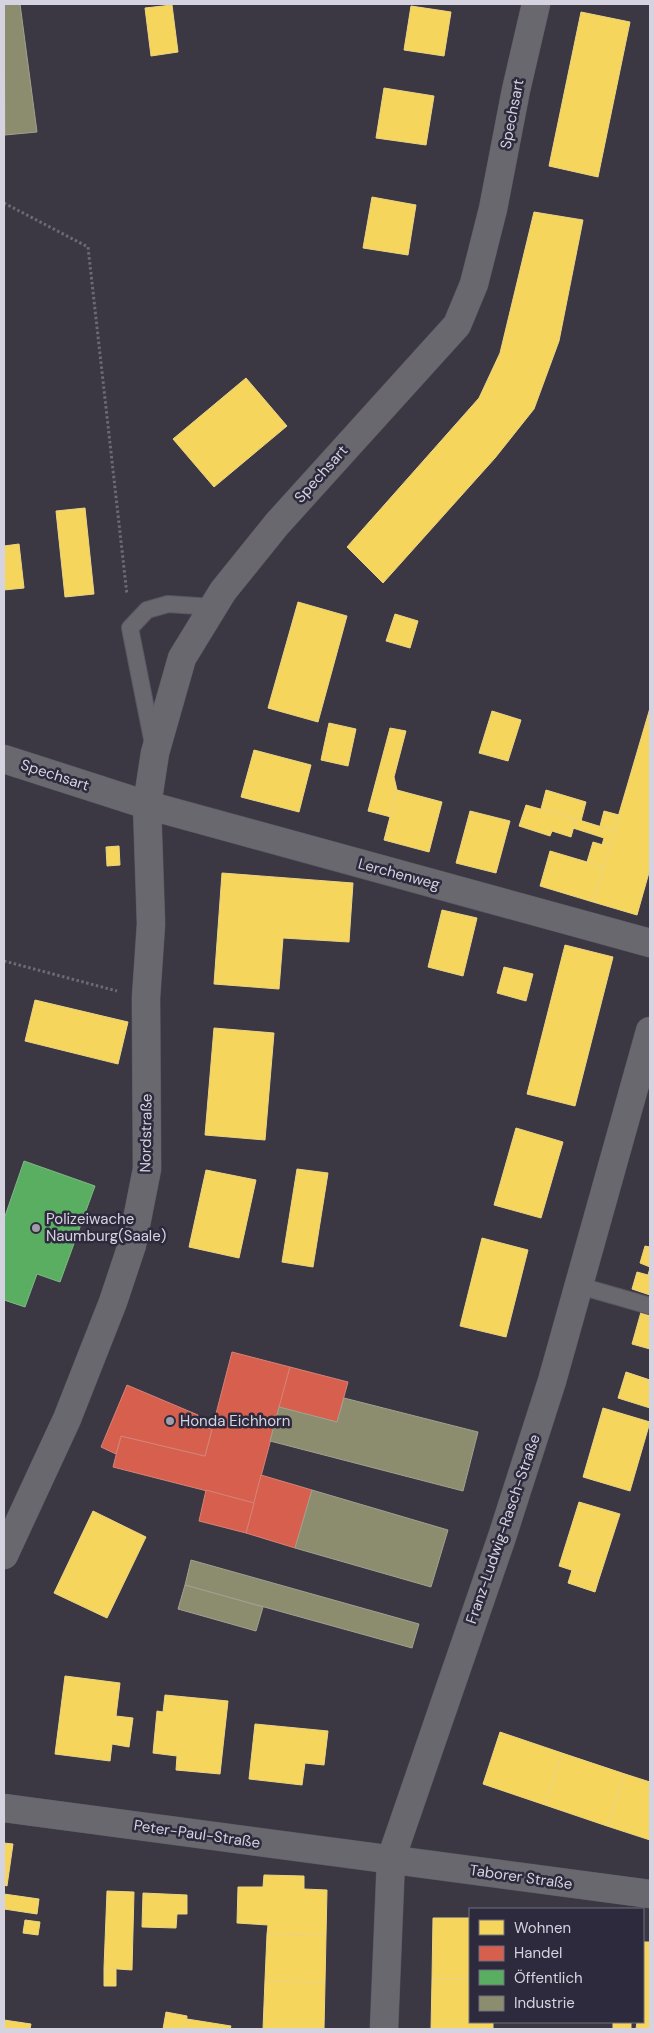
<svg xmlns="http://www.w3.org/2000/svg" width="654" height="2033" viewBox="0 0 654 2033" font-family="'DM Sans',sans-serif">
  <rect width="100%" height="100%" fill="#3b3843"/>
  <g fill="#f6d55c" stroke="#ecd484">
    <path d="M 172,5 L 178,52 L 151,56 L 145,8 Z"/>
    <path d="M 411,6 L 451,12 L 444,56 L 404,50 Z"/>
    <path d="M 581,12 L 630,22 L 598,177 L 549,166 Z"/>
    <path d="M 384,88 L 434,96 L 426,145 L 376,138 Z"/>
    <path d="M 372,197 L 416,205 L 408,255 L 363,248 Z"/>
    <path d="M 534,212 L 583,220 L 559,341 L 534,409 L 495,458 L 383,583 L 347,547 L 479,398 L 500,353 Z"/>
    <path d="M 246,378 L 287,426 L 214,487 L 173,439 Z"/>
    <path d="M 85,508 L 94,594 L 65,597 L 56,511 Z"/>
    <path d="M 19,544 L 24,588 L 4,590 L 4,546 Z"/>
    <path d="M 298,602 L 347,616 L 318,722 L 268,708 Z"/>
    <path d="M 395,614 L 418,621 L 410,648 L 386,641 Z"/>
    <path d="M 650,708 L 650,869 L 637,915 L 593,902 Z"/>
    <path d="M 492,711 L 521,720 L 508,761 L 479,753 Z"/>
    <path d="M 329,723 L 356,729 L 348,766 L 321,760 Z"/>
    <path d="M 390,728 L 406,731 L 394,777 L 397,790 L 391,817 L 368,811 Z"/>
    <path d="M 254,750 L 311,765 L 299,812 L 241,797 Z"/>
    <path d="M 397,790 L 442,802 L 429,852 L 384,840 Z"/>
    <path d="M 546,790 L 586,802 L 581,821 L 541,809 Z"/>
    <path d="M 526,805 L 576,819 L 571,837 L 552,831 L 550,836 L 519,826 Z"/>
    <path d="M 470,811 L 510,821 L 496,873 L 456,863 Z"/>
    <path d="M 604,811 L 619,815 L 615,831 L 600,826 Z"/>
    <path d="M 576,819 L 615,831 L 610,847 L 602,845 L 604,838 L 573,828 Z"/>
    <path d="M 593,842 L 610,847 L 604,867 L 587,862 Z"/>
    <path d="M 119,846 L 120,865 L 107,866 L 106,847 Z"/>
    <path d="M 550,851 L 604,867 L 593,902 L 540,886 Z"/>
    <path d="M 222,873 L 353,883 L 349,942 L 283,938 L 279,989 L 214,984 Z"/>
    <path d="M 442,910 L 477,918 L 463,976 L 428,967 Z"/>
    <path d="M 565,945 L 613,957 L 575,1106 L 527,1094 Z"/>
    <path d="M 504,967 L 533,974 L 526,1001 L 497,993 Z"/>
    <path d="M 35,1000 L 128,1022 L 118,1064 L 25,1041 Z"/>
    <path d="M 214,1028 L 274,1033 L 265,1140 L 205,1135 Z"/>
    <path d="M 516,1128 L 563,1142 L 541,1218 L 494,1205 Z"/>
    <path d="M 297,1169 L 328,1173 L 313,1267 L 282,1262 Z"/>
    <path d="M 206,1170 L 256,1180 L 239,1258 L 189,1247 Z"/>
    <path d="M 482,1238 L 528,1250 L 506,1337 L 460,1326 Z"/>
    <path d="M 645,1246 L 650,1247 L 650,1267 L 640,1263 Z"/>
    <path d="M 650,1268 L 650,1295 L 632,1289 L 637,1272 L 648,1275 Z"/>
    <path d="M 641,1312 L 650,1315 L 650,1349 L 632,1344 Z"/>
    <path d="M 626,1372 L 650,1380 L 650,1408 L 618,1398 Z"/>
    <path d="M 603,1408 L 650,1422 L 630,1491 L 583,1477 Z"/>
    <path d="M 579,1502 L 620,1514 L 599,1579 L 559,1566 Z"/>
    <path d="M 93,1511 L 146,1537 L 107,1618 L 54,1593 Z"/>
    <path d="M 572,1570 L 599,1579 L 595,1592 L 568,1583 Z"/>
    <path d="M 65,1676 L 120,1683 L 116,1716 L 133,1718 L 129,1747 L 112,1744 L 110,1761 L 55,1754 Z"/>
    <path d="M 165,1695 L 228,1701 L 220,1774 L 176,1770 L 177,1756 L 153,1753 L 157,1711 L 163,1712 Z"/>
    <path d="M 255,1724 L 328,1731 L 324,1765 L 305,1763 L 302,1785 L 249,1779 Z"/>
    <path d="M 500,1732 L 562,1753 L 545,1805 L 483,1784 Z"/>
    <path d="M 562,1753 L 625,1774 L 607,1826 L 545,1805 Z"/>
    <path d="M 625,1774 L 650,1782 L 650,1840 L 607,1826 Z"/>
    <path d="M 4,1843 L 13,1844 L 7,1886 L 4,1885 Z"/>
    <path d="M 264,1875 L 304,1876 L 304,1889 L 327,1890 L 326,1936 L 267,1934 L 268,1925 L 237,1923 L 238,1887 L 263,1887 Z"/>
    <path d="M 107,1891 L 134,1892 L 132,1970 L 104,1968 Z"/>
    <path d="M 143,1893 L 187,1895 L 187,1914 L 177,1914 L 176,1928 L 142,1927 Z"/>
    <path d="M 4,1894 L 39,1899 L 37,1914 L 4,1909 Z"/>
    <path d="M 433,1918 L 470,1918 L 470,1979 L 432,1979 Z"/>
    <path d="M 25,1920 L 40,1922 L 38,1935 L 23,1933 Z"/>
    <path d="M 267,1934 L 326,1936 L 325,1983 L 265,1980 Z"/>
    <path d="M 643,1942 L 650,1942 L 650,2029 L 636,2029 L 637,2022 L 643,2022 Z"/>
    <path d="M 104,1968 L 116,1969 L 116,1986 L 104,1986 Z"/>
    <path d="M 432,1979 L 470,1979 L 470,2022 L 493,2022 L 493,2029 L 431,2029 Z"/>
    <path d="M 265,1980 L 325,1983 L 324,2029 L 263,2029 Z"/>
    <path d="M 166,2012 L 187,2016 L 186,2029 L 163,2029 Z"/>
    <path d="M 187,2019 L 231,2026 L 230,2029 L 186,2029 Z"/>
    <path d="M 4,2020 L 31,2024 L 30,2029 L 4,2029 Z"/>
    <rect x="613" y="2022" width="18" height="7"/>
  </g>
  <g fill="#d6604d" stroke="#d68279">
    <path d="M 232,1352 L 290,1367 L 254,1503 L 113,1467 L 121,1436 L 205,1456 Z"/>
    <path d="M 290,1367 L 348,1382 L 337,1422 L 279,1407 Z"/>
    <path d="M 127,1385 L 198,1415 L 196,1425 L 212,1429 L 205,1456 L 121,1436 L 116,1454 L 101,1447 Z"/>
    <path d="M 261,1475 L 312,1490 L 295,1548 L 246,1533 Z"/>
    <path d="M 206,1490 L 254,1503 L 246,1533 L 199,1521 Z"/>
  </g>
  <path fill="#5aae61" stroke="#7fb987" d="M 24,1161 L 95,1186 L 60,1282 L 37,1274 L 25,1307 L 4,1300 L 4,1219 Z"/>
  <g fill="#8c8c6e" stroke="#a2a190">
    <path d="M 4,4 L 20,4 L 37,132 L 5,135 Z"/>
    <path d="M 344,1398 L 478,1432 L 463,1491 L 270,1441 L 279,1407 L 337,1422 Z"/>
    <path d="M 312,1490 L 448,1530 L 431,1587 L 295,1548 Z"/>
    <path d="M 191,1560 L 419,1624 L 412,1648 L 185,1585 Z"/>
    <path d="M 185,1585 L 263,1607 L 256,1631 L 178,1609 Z"/>
  </g>
  <g fill="none" stroke-linecap="round" stroke-linejoin="round">
    <defs>
      <g id="lane">
        <path d="M 153,744 L 130,628 L 147,610 L 168,604 L 213,607"/>
        <path d="M 580,1286 L 650,1306"/>
      </g>
      <g id="street">
        <path d="M 4,759 L 147,805 L 650,943"/>
        <path d="M 4,1555 L 67,1419 L 113,1302 L 132,1245 L 147,1169 L 146,998 L 151,924 L 147,805 L 155,753 L 182,658 L 223,591 L 277,524 L 457,325 L 474,284 L 493,209 L 516,90 L 536,4"/>
        <path d="M 4,1808 L 650,1894"/>
        <path d="M 384,2029 L 391,1859 L 502,1537 L 552,1381 L 650,1031"/>
      </g>
    </defs>
    <use href="#lane" stroke="#595761" stroke-width="18"/>
    <use href="#street" stroke="#595761" stroke-width="29"/>
    <g stroke="#6c6a72" stroke-width="3" stroke-dasharray="2.5 2.5" stroke-linecap="butt">
      <path d="M 4,203 L 88,247 L 127,595"/>
      <path d="M 4,961 L 117,991"/>
    </g>
    <use href="#lane" stroke="#69686f" stroke-width="16"/>
    <use href="#street" stroke="#69686f" stroke-width="28"/>
  </g>
  <g fill="#a09da9" stroke="#2e2a3d" stroke-width="2">
    <circle cx="36" cy="1228" r="5"/>
    <circle cx="170" cy="1421" r="5"/>
  </g>
  <g text-anchor="middle" stroke-width="5" stroke-linejoin="round" paint-order="stroke">
    <g font-size="15" fill="#d6d3e0" stroke="#2e2a3d">
      <text transform="translate(512 114) rotate(-79)" y="5">Spechsart</text>
      <text transform="translate(321 474) rotate(-48)" y="5">Spechsart</text>
      <text transform="translate(55 775) rotate(18)" y="5">Spechsart</text>
      <text transform="translate(399 874) rotate(15)" y="5">Lerchenweg</text>
      <text transform="translate(146 1133) rotate(-89)" y="5">Nordstraße</text>
      <text transform="translate(503 1529) rotate(-71)" y="5">Franz-Ludwig-Rasch-Straße</text>
      <text transform="translate(197 1834) rotate(8)" y="5">Peter-Paul-Straße</text>
      <text transform="translate(521 1877) rotate(8)" y="5">Taborer Straße</text>
    </g>
    <g font-size="15" fill="#d6d3e0" stroke="#2e2a3d" text-anchor="start">
      <text x="46" y="1224">Polizeiwache<tspan x="46" dy="17">Naumburg(Saale)</tspan></text>
      <text x="180" y="1426">Honda Eichhorn</text>
    </g>
  </g>
  <rect width="654" height="2033" fill="none" stroke="#d6d3e0" stroke-width="10"/>
  <rect x="469" y="1908" width="175" height="115" fill="#2e2a3d" stroke="#716e7e"/>
  <rect x="479" y="1920" width="25" height="15" fill="#f6d55c" stroke="#716e7e"/>
  <text x="514" y="1933" font-size="15" fill="#d6d3e0">Wohnen</text>
  <rect x="479" y="1946" width="25" height="15" fill="#d6604d" stroke="#716e7e"/>
  <text x="514" y="1958" font-size="15" fill="#d6d3e0">Handel</text>
  <rect x="479" y="1970" width="25" height="15" fill="#5aae61" stroke="#716e7e"/>
  <text x="514" y="1983" font-size="15" fill="#d6d3e0">Öffentlich</text>
  <rect x="479" y="1996" width="25" height="15" fill="#8c8c6e" stroke="#716e7e"/>
  <text x="514" y="2008" font-size="15" fill="#d6d3e0">Industrie</text>
</svg>
